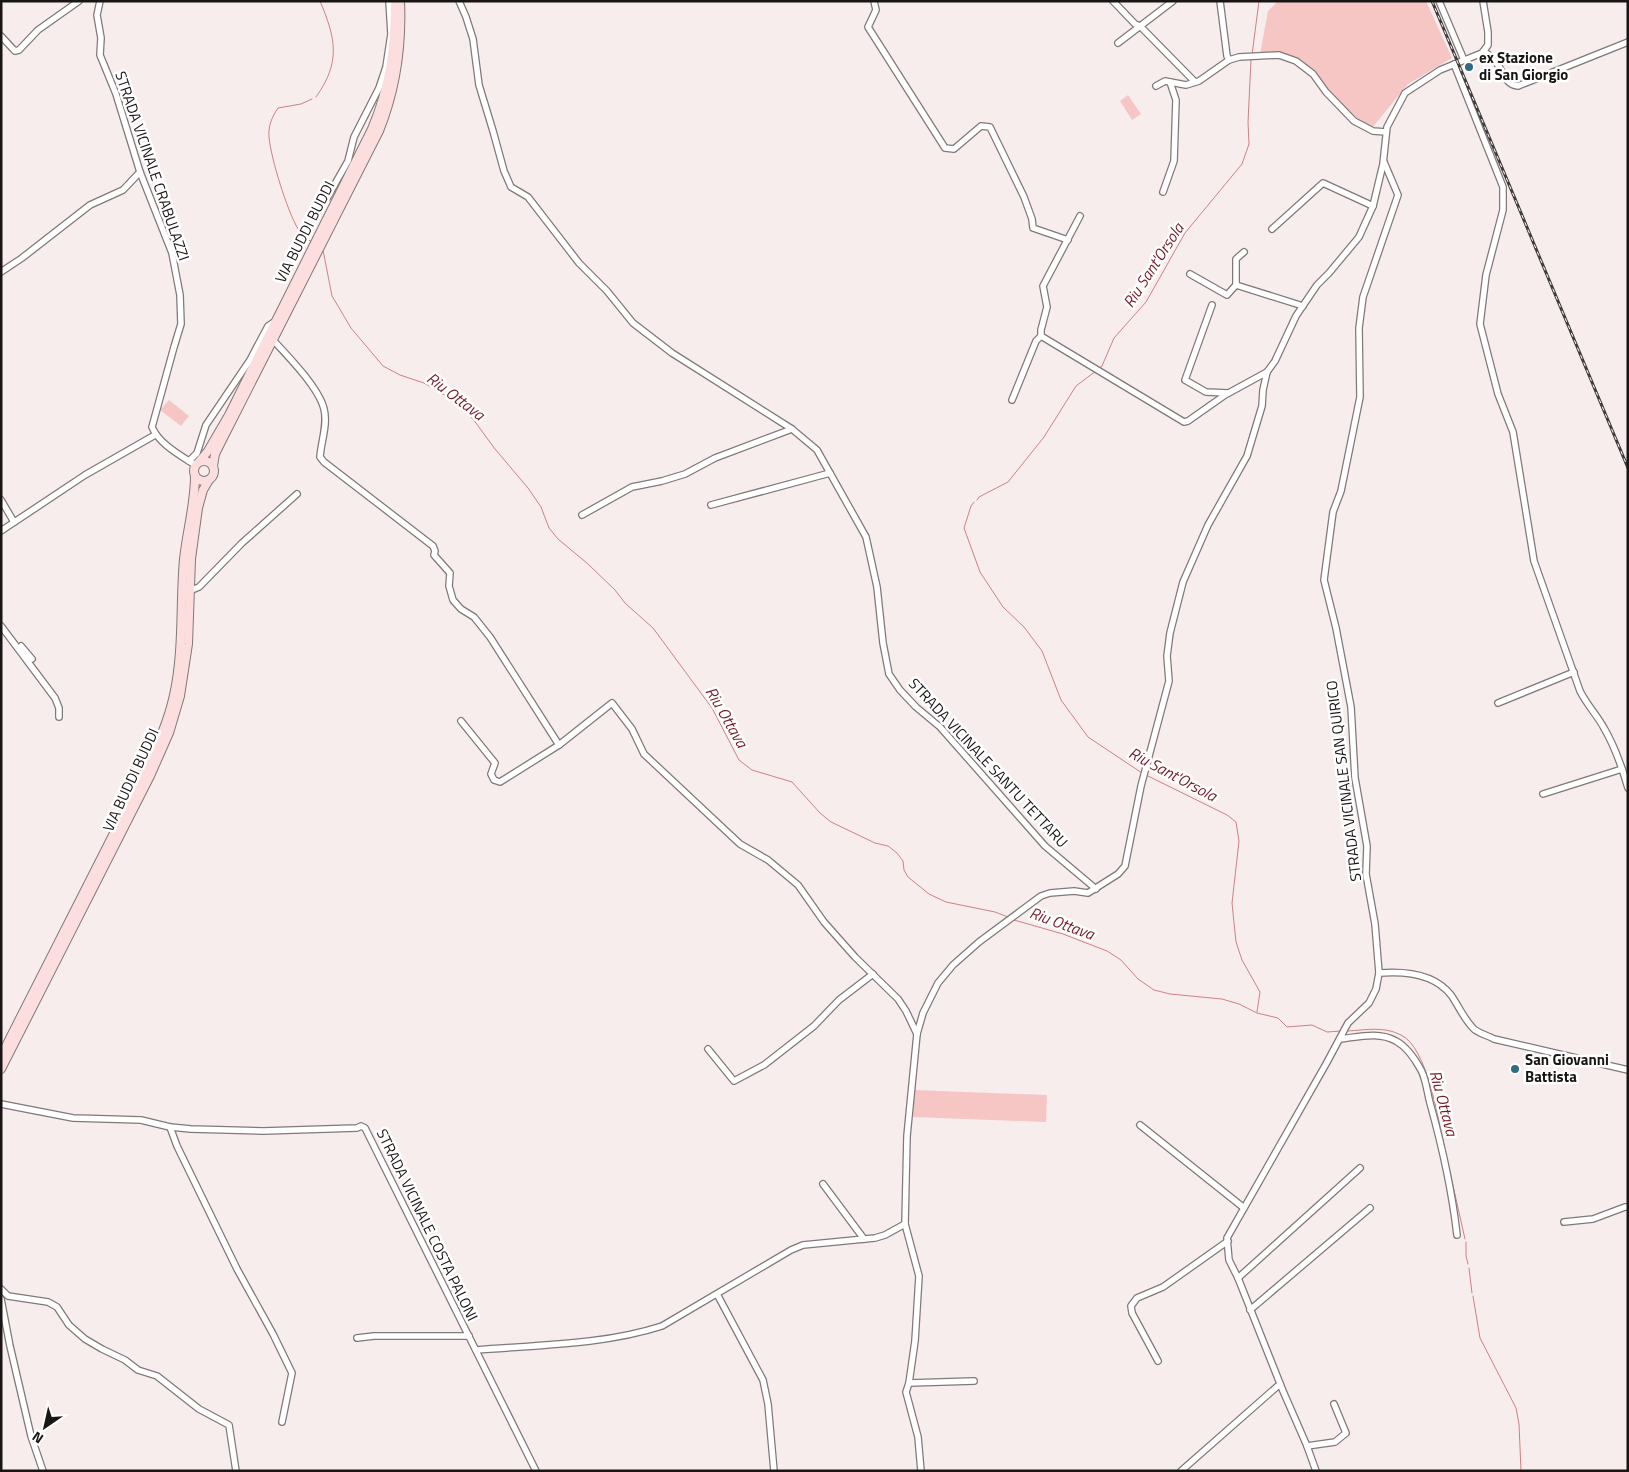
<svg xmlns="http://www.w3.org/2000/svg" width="1629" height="1472" viewBox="0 0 1629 1472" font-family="'Titillium Web',sans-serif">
  <rect width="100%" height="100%" fill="#f8eded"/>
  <g fill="#f6c6c5">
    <path d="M 1278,1 L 1426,1 L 1452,58 L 1408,84 L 1372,128 L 1365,125 L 1327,92 L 1302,60 L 1260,54 L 1268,11 Z"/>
    <path d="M 1128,95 L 1141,114 L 1132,120 L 1120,101 Z"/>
    <path d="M 169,400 L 189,416 L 181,426 L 160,410 Z"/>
    <path d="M 914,1090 L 1047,1095 L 1046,1122 L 913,1117 Z"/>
  </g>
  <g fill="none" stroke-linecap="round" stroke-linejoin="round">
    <g stroke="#ce8183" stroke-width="1">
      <path d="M 1252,55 L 1259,1"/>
      <path d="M 316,97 C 341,62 336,39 320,1"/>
      <path d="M 312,99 L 301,104 L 278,108 C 272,117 268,126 269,137 C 271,159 287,210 298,229 C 302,235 306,239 312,242"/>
      <path d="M 323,250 L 332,296 L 351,328 L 383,366 L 400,375 L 424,383 L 446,396 L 473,419 L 495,449 L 528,488 L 541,507 L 549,528 L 558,539 L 588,564 L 615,590 L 625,603 L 653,628 L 712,708 L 739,760 L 752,770 L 792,782 L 820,813 L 831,822 L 875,843 L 888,846 L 897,853 L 903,861 L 904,870 L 908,877 L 929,894 L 946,902 L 995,912 L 1008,917"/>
      <path d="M 1099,368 L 1102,366 L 1114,338 L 1146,302 L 1185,233 L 1242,164 L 1249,144 L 1248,122 L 1251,60"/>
      <path d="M 977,500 L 979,497 L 1008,482 L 1044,437 L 1076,386 L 1096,371"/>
      <path d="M 974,502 L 971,506 L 964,528 L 980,572 L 1003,607 L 1024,627 L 1042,651 L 1061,700 L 1088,737 L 1142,773"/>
      <path d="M 1146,775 L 1227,815 L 1236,822 L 1239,841 L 1232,903 L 1236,942 L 1242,960 L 1260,992 L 1257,1012"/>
      <path d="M 1014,920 L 1063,934 L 1107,951 L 1121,960 L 1138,979 L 1154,990 L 1170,994 L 1222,999 L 1239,1004 L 1257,1013 L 1278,1018 L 1287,1027 L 1312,1025 L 1327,1032 L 1341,1031"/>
      <path d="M 1348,1031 C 1366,1030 1384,1026 1401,1035 C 1427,1047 1438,1119 1444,1145"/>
      <path d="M 1447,1159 L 1465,1239"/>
      <path d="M 1466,1242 L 1466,1256 L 1468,1264"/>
      <path d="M 1469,1268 L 1472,1293"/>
      <path d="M 1473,1296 L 1480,1338 L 1516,1408 L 1519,1424 L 1521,1471"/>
    </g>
    <defs>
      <g id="minor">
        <path d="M 100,1 L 97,15 L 101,38 L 100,55 L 116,94 L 140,172 L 172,253 L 180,295 L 181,324 L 174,347 L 152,427 C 159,444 180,455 195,465"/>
        <path d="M 459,1 L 466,17 L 473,39 L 479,85 L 493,131 L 504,171 L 511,187 L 528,197 L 579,263 L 607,291 L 633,323 L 672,353 L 792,429 L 817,450 L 866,537 L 877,587 L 883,643 L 889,674 L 900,690 L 916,707 L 940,727 L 1045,846 L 1096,889"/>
        <path d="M 874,1 L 876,10 L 868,27 L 945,148 L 954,149 L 981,126 L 990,127 L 1024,197 L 1032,219 L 1033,228 L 1068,240"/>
        <path d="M 1113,1 L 1135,24 L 1140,26 L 1195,82"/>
        <path d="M 1220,1 L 1227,56 L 1229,60"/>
        <path d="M 1439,1 L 1464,60"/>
        <path d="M 1,36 L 13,49 L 15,51 L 19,50 L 38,30 L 79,1"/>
        <path d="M 1118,43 L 1173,1"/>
        <path d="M 1484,51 C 1487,54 1493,58 1496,62 C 1503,71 1505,85 1518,86 L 1628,42"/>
        <path d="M 1454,64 L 1503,187 L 1503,210 L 1486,275 L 1480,324 L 1498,394 L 1513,432 L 1534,561 L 1580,691 C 1587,705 1597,715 1604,728 C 1615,747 1622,767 1628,788"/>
        <path d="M 1156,86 L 1165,81 L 1186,85 L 1199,81 L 1229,60 L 1239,57 L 1279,55 L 1296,61 L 1313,74 L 1326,92 L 1354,121 L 1373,131 L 1386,132"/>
        <path d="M 1163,192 L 1174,161 L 1176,100 L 1170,82"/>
        <path d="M 327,198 L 348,161 L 354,137 L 379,88 L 386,67 L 391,34 L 389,1"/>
        <path d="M 1080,216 L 1043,286 L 1047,307 L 1041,330 L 1041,336 L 1184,422 L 1188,421 L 1225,395 L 1267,372"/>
        <path d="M 1272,229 L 1323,183 L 1373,206"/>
        <path d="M 1,272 L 22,258 L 90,205 L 123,190 L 140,172"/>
        <path d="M 1190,274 L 1227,295 L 1236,285 L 1303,306"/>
        <path d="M 1236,285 L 1236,259 L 1244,252"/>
        <path d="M 1212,305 L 1185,380 L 1206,392 L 1228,393"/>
        <path d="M 273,340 C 288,356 319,388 324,409 C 328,424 321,442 320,457 L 324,462 L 433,546 L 435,551 L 434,555 L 450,573 L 449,586 L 453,600 L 461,609 L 474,617 L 490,637 L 559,745"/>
        <path d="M 1012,400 L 1036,341 L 1041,336"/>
        <path d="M 189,461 L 197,453 L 206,425 L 250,360 L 268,326 L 274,322"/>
        <path d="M 1,500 L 14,522"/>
        <path d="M 711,505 L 830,473"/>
        <path d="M 582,515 L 632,487 L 662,481 L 685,474 L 715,458 L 792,429"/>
        <path d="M 1,531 L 85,475 L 155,435"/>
        <path d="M 189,591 L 199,587 L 242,543 L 297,494"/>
        <path d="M 1,626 L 55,698 L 59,708 L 59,717"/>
        <path d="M 21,646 L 32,659"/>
        <path d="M 1498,703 L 1574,672"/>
        <path d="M 461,721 L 495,763 L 491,774 L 494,780 L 500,782 L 559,745 L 612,703 L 632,729 L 644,754 L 740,844 L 768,860 L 798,885 L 824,922 L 855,957 L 898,999 L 906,1011 L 917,1034"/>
        <path d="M 1543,794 L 1622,769"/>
        <path d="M 1379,973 C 1404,971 1434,973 1451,995 C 1458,1005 1464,1019 1473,1028 C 1477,1033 1487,1035 1494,1039 L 1628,1070"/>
        <path d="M 1340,1039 C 1358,1037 1379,1031 1396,1041 C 1407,1047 1415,1059 1421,1070 C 1426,1079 1427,1092 1430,1103 C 1442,1146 1452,1191 1457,1235"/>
        <path d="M 708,1049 L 734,1081 L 764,1065 L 814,1026 L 839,1000 L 873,974"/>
        <path d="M 1,1104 L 73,1118 L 141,1120 L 170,1127 L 191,1129 L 263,1131 L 357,1128 L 361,1126 L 365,1128 L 536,1471"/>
        <path d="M 1140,1125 L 1244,1208"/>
        <path d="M 170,1127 L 177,1146 L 237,1269 L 273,1334 L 292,1373 L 282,1422"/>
        <path d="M 823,1184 L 864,1239"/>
        <path d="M 1564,1222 L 1593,1219 L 1625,1207 L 1628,1207"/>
        <path d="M 1238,1278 L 1360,1168"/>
        <path d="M 1,1289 L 8,1296 L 48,1302 L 57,1307 L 69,1325 L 85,1339 L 102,1349 L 125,1360 L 138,1370 L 157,1376 L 199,1409 L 229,1425 L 236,1471"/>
        <path d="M 717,1294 L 763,1380 L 768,1404 L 774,1471"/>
        <path d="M 1,1299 L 10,1346 L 31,1436 L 43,1471"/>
        <path d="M 1250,1310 L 1370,1208"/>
        <path d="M 357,1338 L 374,1336 L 469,1336"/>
        <path d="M 476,1350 C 538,1345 603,1345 662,1326 L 791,1250 L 803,1245 L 875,1238 L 885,1235 L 905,1224"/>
        <path d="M 1158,1361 L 1132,1313 L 1131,1306 L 1137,1298 L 1163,1287 L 1228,1241"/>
        <path d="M 909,1383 L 974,1381"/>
        <path d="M 1307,1446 L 1335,1442 L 1346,1433 L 1334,1404"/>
        <path d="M 921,1471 L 918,1437 L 906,1392 L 909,1383 L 915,1341 L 919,1276 L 905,1224 L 907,1136 L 917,1034 L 923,1013 L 938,983 L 953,965 L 979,942 L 1041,896 L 1050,893 L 1074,891 L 1088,893 L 1118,874 L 1125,866 L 1141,786 L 1169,681 L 1167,656 L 1170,633 L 1183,582 L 1208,525 L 1247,456 L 1262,406 L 1263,390 L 1267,372 L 1275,361 L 1296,316 L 1317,285 L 1329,273 L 1359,237 L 1373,206 L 1383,164 L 1387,127 L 1405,93 L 1440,70 L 1482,53 L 1488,45 L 1488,32 L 1483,1"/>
        <path d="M 1181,1471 L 1280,1384"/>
        <path d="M 1316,1471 L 1307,1446 L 1283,1391 L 1238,1278 L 1229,1260 L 1227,1238 L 1326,1064 L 1348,1023 L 1369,1003 L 1376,989 L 1379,973 L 1375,924 L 1366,874 L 1367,846 L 1355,778 L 1351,707 L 1336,628 L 1324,580 L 1333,512 L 1341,491 L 1360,397 L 1359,328 L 1363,297 L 1398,195 L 1384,162"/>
      </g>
      <g id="secondary">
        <circle cx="204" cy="471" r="10"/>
        <path d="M 199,462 L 208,451 L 229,415 L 372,129 C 390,87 395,47 395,1"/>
        <path d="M 213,466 L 215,454 L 222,440 L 379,131 C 396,89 402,46 400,1"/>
        <path d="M 1,1056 L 144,774 C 156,748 168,723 174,695 C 184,650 180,604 184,559 C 187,531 195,504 195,476"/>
        <path d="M 1,1069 L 150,776 L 169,733 L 180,696 L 188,644 L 191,559 L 198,508 L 203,490 L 209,480"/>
      </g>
    </defs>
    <use href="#minor" stroke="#817878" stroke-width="8"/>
    <use href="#secondary" stroke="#817878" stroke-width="10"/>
    <use href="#minor" stroke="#fff" stroke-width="5.5"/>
    <use href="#secondary" stroke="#fcdedf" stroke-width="8"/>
    <defs>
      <path id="rail" d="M 1432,1 L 1628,468"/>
    </defs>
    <use href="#rail" stroke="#413c3c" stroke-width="3"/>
    <use href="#rail" stroke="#fff" stroke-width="1" stroke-dasharray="4" stroke-linecap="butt"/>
  </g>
  <g fill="#306b83" stroke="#fff" stroke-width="2">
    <circle cx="1469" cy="67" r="5"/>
    <circle cx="1515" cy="1069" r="5"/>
  </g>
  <g text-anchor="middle" stroke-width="5" stroke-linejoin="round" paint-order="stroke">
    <g font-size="15" font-weight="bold" fill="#191515" stroke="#fff" text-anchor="start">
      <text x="1479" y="63">ex Stazione<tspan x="1479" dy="17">di San Giorgio</tspan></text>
      <text x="1525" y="1065">San Giovanni<tspan x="1525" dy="17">Battista</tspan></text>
    </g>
    <g font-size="15" fill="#191515" stroke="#fff">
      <text transform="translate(152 166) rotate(71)" y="5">STRADA VICINALE CRABULAZZI</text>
      <text transform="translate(305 232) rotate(-63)" y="5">VIA BUDDI BUDDI</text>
      <text transform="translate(988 763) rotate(47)" y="5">STRADA VICINALE SANTU TETTARU</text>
      <text transform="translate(131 780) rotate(-65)" y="5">VIA BUDDI BUDDI</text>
      <text transform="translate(1344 781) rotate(-97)" y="5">STRADA VICINALE SAN QUIRICO</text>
      <text transform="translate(427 1225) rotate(64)" y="5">STRADA VICINALE COSTA PALONI</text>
    </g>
    <g font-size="16" font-style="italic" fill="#771b27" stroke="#fff">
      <text transform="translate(1153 265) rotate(-57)" y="6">Riu Sant'Orsola</text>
      <text transform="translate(456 396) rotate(37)" y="6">Riu Ottava</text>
      <text transform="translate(727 717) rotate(60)" y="6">Riu Ottava</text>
      <text transform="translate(1173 774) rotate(28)" y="6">Riu Sant'Orsola</text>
      <text transform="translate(1062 923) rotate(20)" y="6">Riu Ottava</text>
      <text transform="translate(1444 1103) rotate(75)" y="6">Riu Ottava</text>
    </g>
  </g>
  <rect width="1629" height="1472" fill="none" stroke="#191515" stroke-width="5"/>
  <g transform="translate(45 1427) rotate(214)" stroke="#ffffff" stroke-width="4" paint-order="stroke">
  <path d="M0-4L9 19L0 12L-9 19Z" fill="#191515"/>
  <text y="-8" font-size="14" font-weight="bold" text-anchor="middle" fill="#191515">N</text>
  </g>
</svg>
